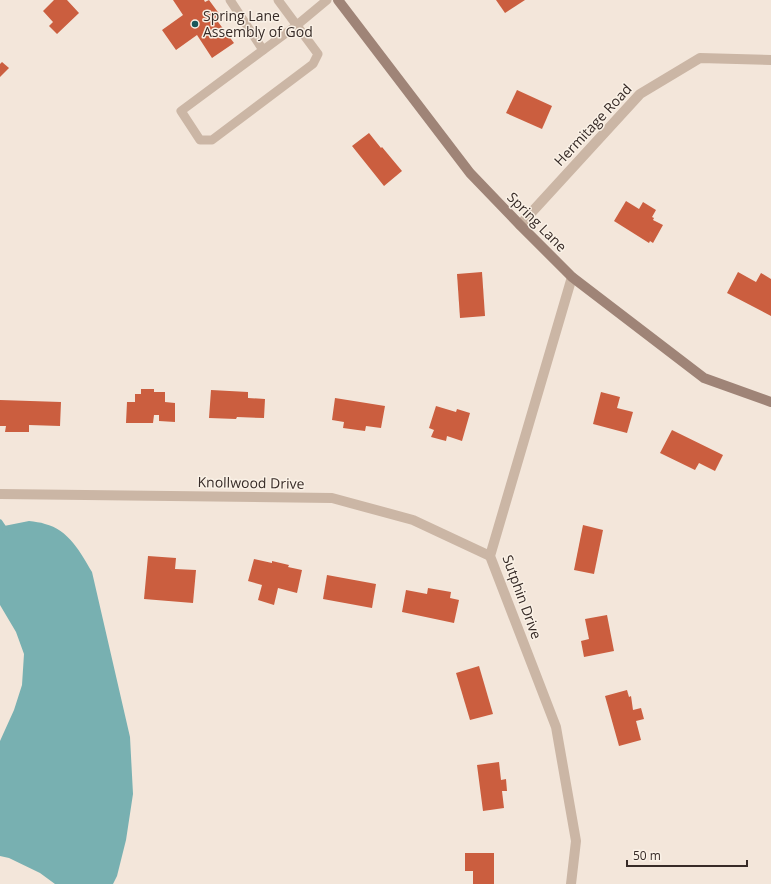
<svg xmlns="http://www.w3.org/2000/svg" width="771" height="884" viewBox="0 0 771 884" font-family="'Open Sans',sans-serif">
  <rect width="100%" height="100%" fill="#f3e6da"/>
  <path fill="#78b0b1" d="M 29,521 C 35,522 40,522 45,524 C 68,529 81,553 92,572 L 130,737 L 133,794 L 126,840 L 117,876 L 113,884 L 55,884 L 40,873 L 9,858 L 0,856 L 0,741 L 14,710 L 22,685 L 24,654 L 16,632 L 0,605 L 0,525 L 4,526 Z"/>
  <g fill="none" stroke-linecap="round" stroke-linejoin="round">
    <path stroke="#78b0b1" stroke-width="5" d="M 0,522 L 6,531"/>
  </g>
  <g fill="#cb5e3f">
    <path d="M 54,0 L 67,0 L 79,13 L 57,34 L 49,26 L 53,22 L 43,11 Z"/>
    <path d="M 173,0 L 204,0 L 205,2 L 209,0 L 220,15 L 215,18 L 234,43 L 212,58 L 197,35 L 176,50 L 162,30 L 183,15 Z"/>
    <path d="M 496,0 L 525,0 L 505,13 Z"/>
    <path d="M 2,62 L 9,68 L 0,77 L 0,64 Z"/>
    <path d="M 517,90 L 552,106 L 542,129 L 506,113 Z"/>
    <path d="M 369,133 L 381,148 L 382,147 L 402,171 L 384,186 L 352,146 Z"/>
    <path d="M 626,201 L 639,209 L 643,202 L 656,210 L 652,217 L 654,218 L 653,220 L 663,225 L 653,243 L 650,241 L 649,243 L 614,221 Z"/>
    <path d="M 482,272 L 485,316 L 460,318 L 457,274 Z"/>
    <path d="M 738,272 L 756,282 L 761,273 L 771,279 L 771,316 L 727,293 Z"/>
    <path d="M 141,389 L 154,389 L 154,392 L 165,392 L 165,402 L 175,403 L 175,422 L 159,421 L 159,415 L 154,415 L 153,423 L 126,423 L 127,402 L 135,402 L 135,394 L 141,394 Z"/>
    <path d="M 211,390 L 248,392 L 248,398 L 265,399 L 264,418 L 237,417 L 236,419 L 209,418 Z"/>
    <path d="M 601,392 L 620,397 L 617,408 L 633,412 L 627,433 L 593,424 Z"/>
    <path d="M 335,398 L 385,406 L 381,428 L 366,426 L 365,431 L 343,428 L 344,422 L 332,420 Z"/>
    <path d="M 0,400 L 61,402 L 60,426 L 29,425 L 29,432 L 5,432 L 6,426 L 0,426 Z"/>
    <path d="M 436,406 L 456,412 L 457,409 L 470,413 L 462,441 L 447,436 L 446,441 L 431,437 L 434,430 L 429,428 Z"/>
    <path d="M 672,430 L 723,455 L 715,471 L 699,463 L 695,470 L 660,453 Z"/>
    <path d="M 583,525 L 603,530 L 594,574 L 574,570 Z"/>
    <path d="M 148,556 L 176,558 L 175,569 L 196,570 L 193,603 L 144,599 Z"/>
    <path d="M 254,559 L 272,563 L 272,561 L 289,565 L 288,567 L 302,570 L 297,593 L 278,588 L 274,605 L 258,600 L 262,585 L 248,581 Z"/>
    <path d="M 327,575 L 376,584 L 372,608 L 323,599 Z"/>
    <path d="M 428,588 L 451,592 L 450,598 L 459,600 L 454,623 L 402,612 L 406,590 L 427,594 Z"/>
    <path d="M 607,615 L 614,651 L 584,657 L 581,641 L 589,639 L 585,619 Z"/>
    <path d="M 479,666 L 493,714 L 470,720 L 456,673 Z"/>
    <path d="M 627,690 L 629,697 L 631,696 L 633,710 L 641,708 L 644,719 L 636,721 L 641,740 L 619,746 L 605,696 Z"/>
    <path d="M 499,762 L 501,780 L 506,779 L 507,791 L 502,791 L 504,808 L 483,811 L 477,765 Z"/>
    <path d="M 465,853 L 494,853 L 494,884 L 473,884 L 473,871 L 465,871 Z"/>
  </g>
  <g fill="none" stroke-linecap="round" stroke-linejoin="round">
    <g stroke="#cbb6a5" stroke-width="9">
      <path d="M 230,0 L 263,50"/>
      <path d="M 278,0 L 318,54 L 313,64 L 212,140 L 200,140 L 181,111 L 297,25 L 327,0"/>
    </g>
    <g stroke="#cbb6a5" stroke-width="10">
      <path d="M 520,225 L 640,94 L 700,58 L 771,60"/>
      <path d="M 0,494 L 332,498 L 413,520 L 490,556"/>
      <path d="M 571,884 L 576,841 L 556,727 L 490,556 L 572,277"/>
    </g>
    <path stroke="#9f8477" stroke-width="10" d="M 338,0 L 470,173 L 520,225 L 572,277 L 704,378 L 771,402"/>
  </g>
  <circle fill="#1b575a" stroke="#faf1e6" stroke-width="1.5" cx="195" cy="24" r="4"/>
  <g text-anchor="middle" stroke-width="3" stroke-linejoin="round" paint-order="stroke">
    <g font-size="14" fill="#372b27" stroke="#faf1e6" text-anchor="start">
      <text x="203" y="21">Spring Lane<tspan x="203" dy="16">Assembly of God</tspan></text>
    </g>
    <g font-size="14" fill="#372b27" stroke="#faf1e6">
      <text transform="translate(593 125) rotate(-47)" y="5">Hermitage Road</text>
      <text transform="translate(537 222) rotate(45)" y="5">Spring Lane</text>
      <text transform="translate(251 483) rotate(1)" y="5">Knollwood Drive</text>
      <text transform="translate(522 597) rotate(70)" y="5">Sutphin Drive</text>
    </g>
  </g>
  <path d="M627 860v6h120v-6" fill="none" stroke="#372b27" stroke-width="2"/>
  <text x="633" y="860" font-size="12" fill="#372b27" stroke="#faf1e6" stroke-width="3" paint-order="stroke">50 m</text>
</svg>
